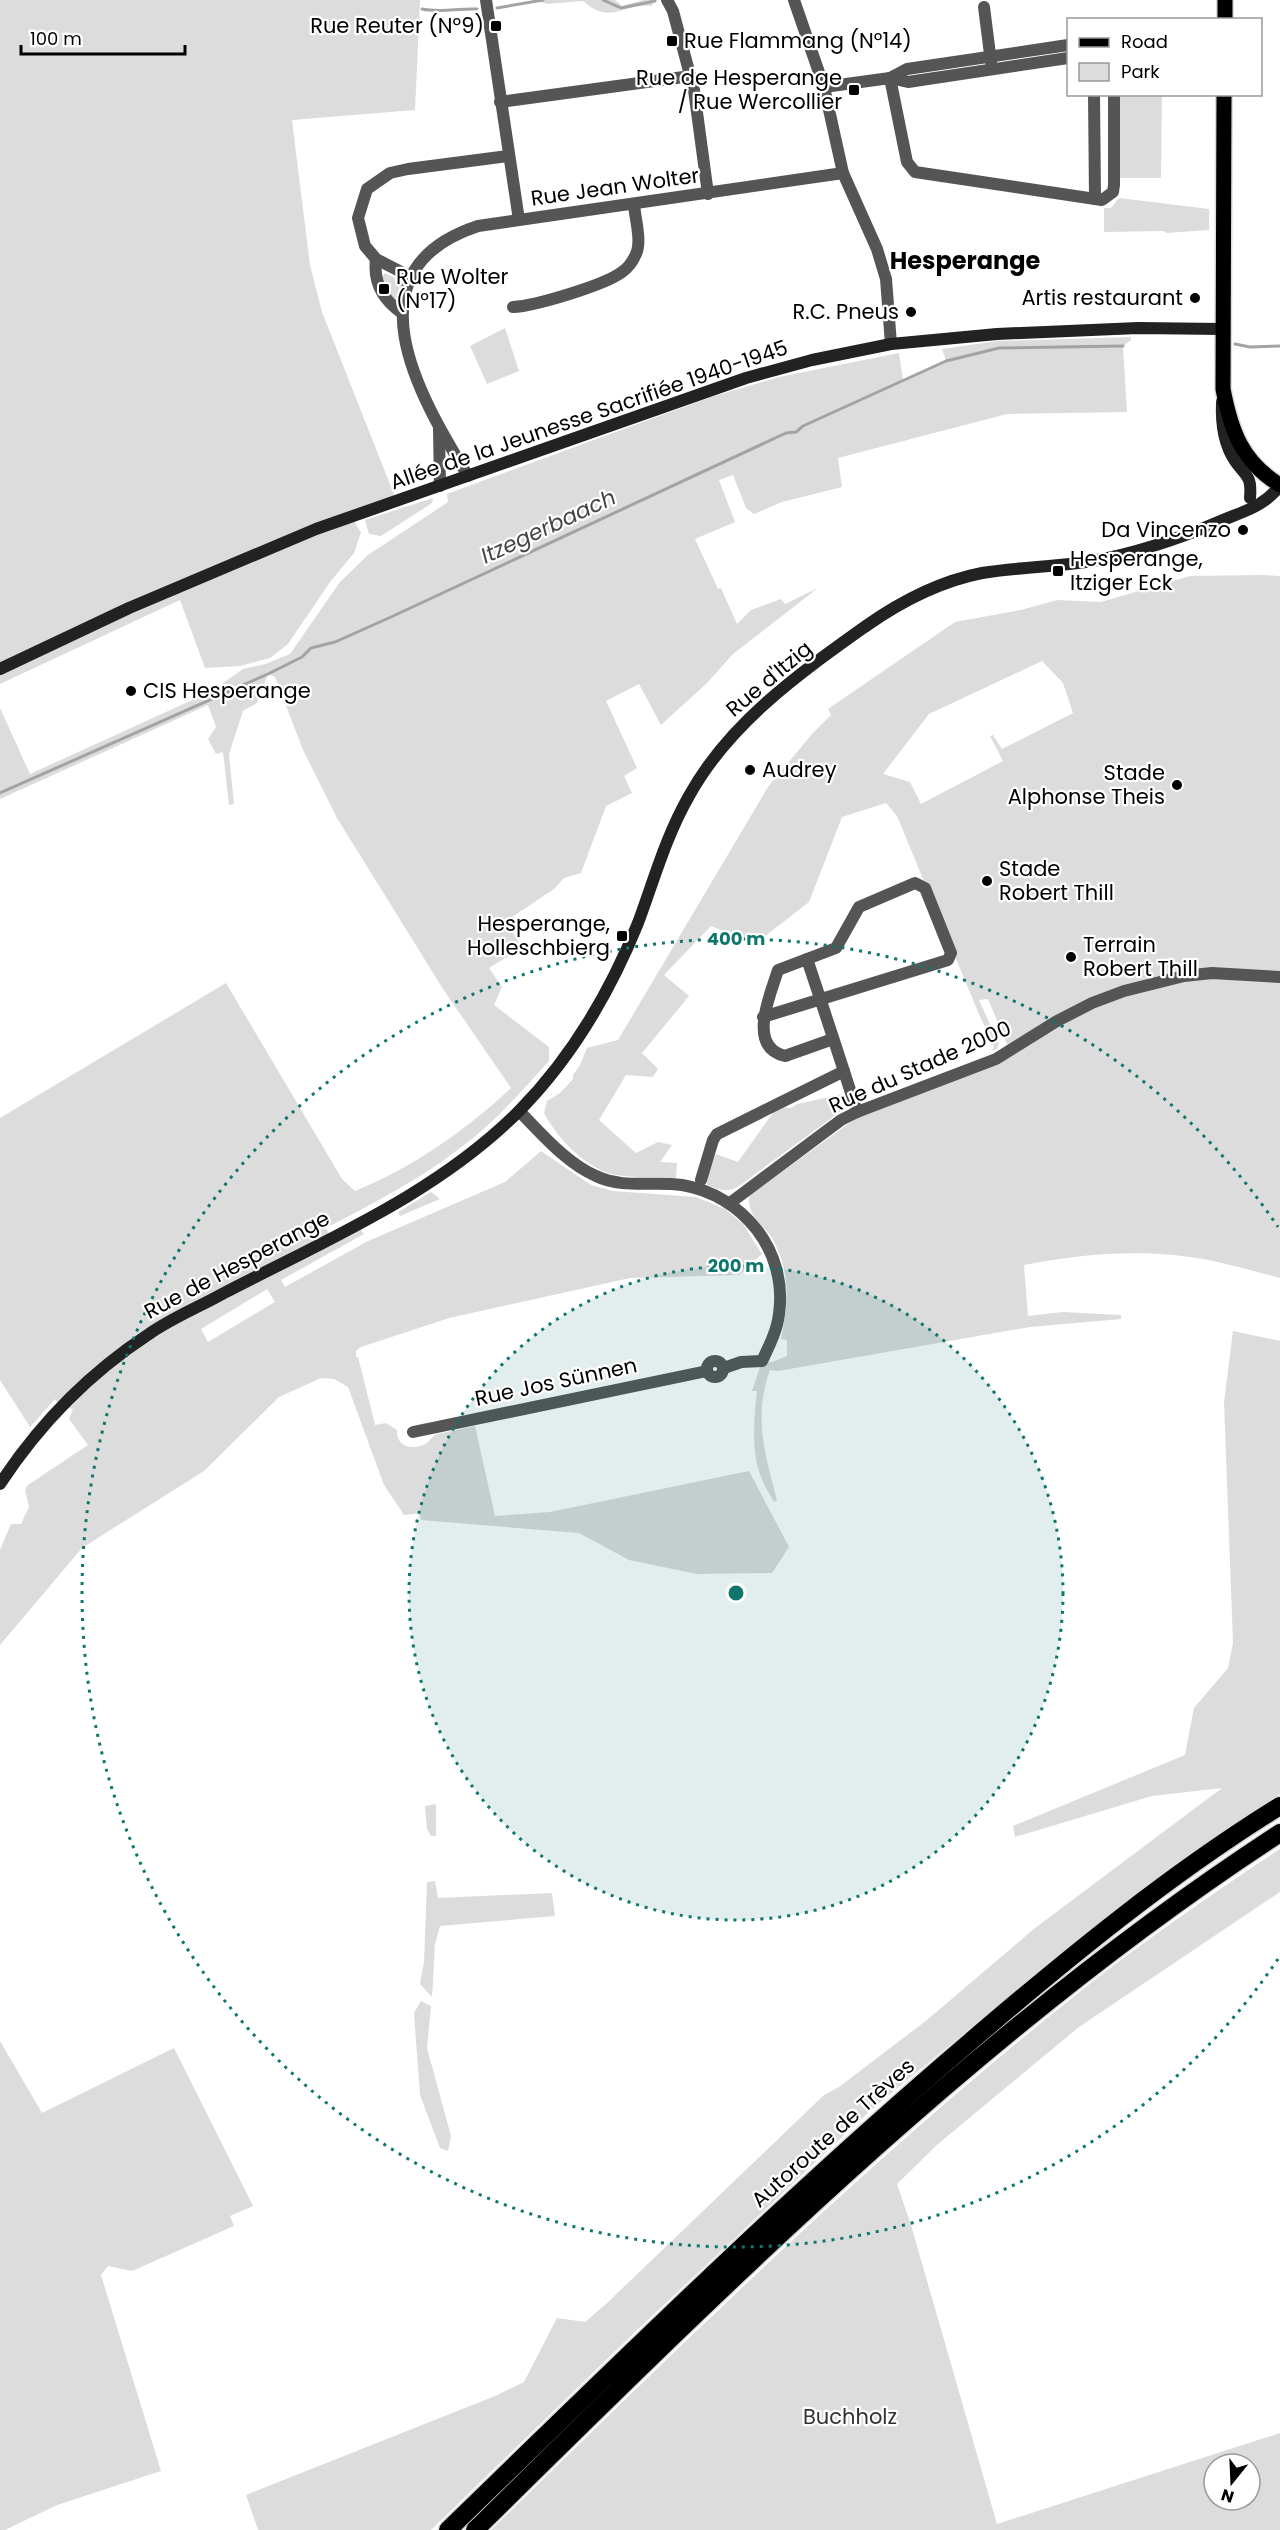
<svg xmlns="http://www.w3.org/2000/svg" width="1280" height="2530" viewBox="0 0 1280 2530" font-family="Poppins,sans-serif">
  <rect width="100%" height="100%" fill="#fff"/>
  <g fill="#dcdcdc" fill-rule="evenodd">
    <path d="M 0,0 L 420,0 L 415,110 L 292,120 L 310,265 L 322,312 L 395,497 L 353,512 L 356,525 L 361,532 L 354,553 L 330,582 L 288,644 L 270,658 L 240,666 L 205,668 L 180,600 L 0,684 Z"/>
    <path d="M 536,0 L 615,0 L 622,6 L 643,0 L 653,0 L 652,6 C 620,3 612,26 583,1 L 547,4 Z"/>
    <path d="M 1118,95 L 1162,95 L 1161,178 L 1118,178 Z"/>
    <path d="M 1119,198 L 1209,209 L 1209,230 L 1167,233 L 1163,231 L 1104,232 L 1104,208 L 1111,208 Z"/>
    <path d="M 385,273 L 397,279 L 400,285 L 396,301 L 393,302 L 381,278 Z"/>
    <path d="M 505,328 L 519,371 L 487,384 L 470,346 Z"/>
    <path d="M 1131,337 L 1131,340 L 1123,346 L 1127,412 L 1007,414 L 838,458 L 842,487 L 782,502 L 754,514 L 746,508 L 733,475 L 719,480 L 735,522 L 695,539 L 718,589 L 721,588 L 737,624 L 751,610 L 781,599 L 785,604 L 818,588 L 733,654 L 707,683 L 661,725 L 639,684 L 606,701 L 637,768 L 624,776 L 632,793 L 606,806 L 581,873 L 564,878 L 554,889 L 506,921 L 522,948 L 489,968 L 502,987 L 494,1005 L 549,1047 L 549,1061 C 521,1092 494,1123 460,1148 C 419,1180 372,1204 326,1228 L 331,1237 L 360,1229 L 364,1234 L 281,1280 L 285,1287 L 368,1241 L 505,1182 L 541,1151 L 591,1185 L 613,1191 L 696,1197 L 725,1209 L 743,1224 L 762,1254 L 739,1275 L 630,1278 L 449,1318 L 361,1347 L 356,1351 L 356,1357 L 358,1357 L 375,1425 L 386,1423 L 397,1430 C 396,1446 410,1450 423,1445 C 430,1443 431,1436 437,1434 C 450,1431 462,1429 475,1426 L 495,1516 L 550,1512 L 749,1471 L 789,1547 L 772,1573 L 697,1574 L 629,1560 L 579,1533 L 421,1520 L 420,1513 L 404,1515 L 384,1485 L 348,1387 L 334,1379 L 321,1378 L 279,1397 L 204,1471 L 82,1548 L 0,1645 L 0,1550 L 11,1524 L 21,1524 L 29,1507 L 25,1490 L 28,1485 L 88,1445 L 69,1419 L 73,1409 L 59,1406 L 55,1399 L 30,1427 L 0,1380 L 0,1118 L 226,983 L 342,1179 L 355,1191 C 412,1168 466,1130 511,1088 L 443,989 L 337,818 L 303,750 L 275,677 L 268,674 L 257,703 L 243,711 L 229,754 L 234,804 L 229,805 L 223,752 L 216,754 L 208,739 L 216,727 L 208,705 L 0,799 L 0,708 L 30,774 L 212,691 L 243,669 L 265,664 L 290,654 L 340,582 L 368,555 L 448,502 L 447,494 L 711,397 L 779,377 L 899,353 L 903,380 L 946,361 L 942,349 L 997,341 ZM 267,1289 L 275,1302 L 208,1342 L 201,1329 Z"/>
    <path d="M 433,498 L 432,503 L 381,536 L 369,534 L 365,520 Z"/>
    <path d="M 1262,575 L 1280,576 L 1280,1278 C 1258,1272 1235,1266 1213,1261 C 1151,1248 1085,1253 1024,1265 L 1028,1316 L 1063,1312 L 1121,1315 L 1121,1319 L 1030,1327 L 778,1371 L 770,1370 C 753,1416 765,1455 777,1500 L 774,1502 C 770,1494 764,1486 761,1477 C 751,1452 754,1417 757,1391 L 752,1391 L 762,1361 L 772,1362 L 787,1356 L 787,1340 L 781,1339 C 786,1316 789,1292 784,1269 C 782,1260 777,1246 772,1238 C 762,1224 745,1213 750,1195 L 858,1117 L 1010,1051 L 988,999 L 979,1000 L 999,1044 L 997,1049 L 992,1051 L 994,1046 L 978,1012 L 897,816 L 886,803 L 842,817 L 809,902 L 755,944 L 711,926 L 664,975 L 689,996 L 642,1053 L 658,1069 L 653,1077 L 626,1075 L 599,1120 L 636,1153 L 658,1142 L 672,1145 L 660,1162 L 677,1163 L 676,1178 C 656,1177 635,1178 616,1175 C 587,1170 557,1138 544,1113 L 547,1101 L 560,1093 L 573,1079 L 573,1075 L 580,1065 L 587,1048 L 618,1040 L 768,787 L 812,734 L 831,715 L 828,709 L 955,622 L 1021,610 L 1057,600 L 1101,602 L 1190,576 ZM 1042,661 L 1063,683 L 1073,713 L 1002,749 L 993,735 L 990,736 L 1003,761 L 921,804 L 910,782 L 883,774 L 929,714 Z"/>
    <path d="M 843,1094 L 844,1106 L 841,1111 L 739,1186 C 727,1193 720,1190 707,1185 L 706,1177 L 716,1154 L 738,1162 L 777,1107 L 791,1108 L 797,1104 Z"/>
    <path d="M 431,1192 L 440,1199 L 400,1216 L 398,1212 Z"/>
    <path d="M 1233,1331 L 1280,1341 L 1280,1794 L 1174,1868 L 1048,1964 L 871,2110 L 636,2331 L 431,2530 L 258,2530 L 246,2495 L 495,2396 L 524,2382 L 557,2318 L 585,2322 L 606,2304 L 824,2095 L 839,2087 L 927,2020 L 1035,1928 L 1222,1788 L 1152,1796 L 1015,1837 L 1013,1826 L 1185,1755 L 1194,1708 L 1228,1668 L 1233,1643 L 1224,1402 Z"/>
    <path d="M 436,1804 L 436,1836 L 431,1836 L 427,1829 L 425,1806 Z"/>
    <path d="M 1280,1849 L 1280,1892 L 1079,2027 L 938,2144 L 897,2184 L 911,2225 L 997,2524 L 1280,2433 L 1280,2530 L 491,2530 C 677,2349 863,2165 1067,2002 C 1135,1947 1207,1897 1280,1849 ZM 1214,2464 L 1250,2464 L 1250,2500 L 1214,2500 Z"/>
    <path d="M 435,1881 L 438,1898 L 552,1893 L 555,1916 L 440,1926 L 435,1944 L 432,1997 L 420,1984 L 424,1962 L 427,1882 Z"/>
    <path d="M 421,2001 L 431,2006 L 427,2048 L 451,2136 L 448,2151 L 440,2148 L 420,2095 L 414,2013 Z"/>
    <path d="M 0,2041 L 42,2113 L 174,2048 L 253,2206 L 230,2216 L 234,2226 L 132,2271 L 108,2266 L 101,2275 L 161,2471 L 57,2505 L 5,2530 L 0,2530 Z"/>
  </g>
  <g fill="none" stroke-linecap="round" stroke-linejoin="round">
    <g stroke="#a3a3a3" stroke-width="3">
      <path d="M 603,0 L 621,8 L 655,1"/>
      <path d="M 497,8 L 543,0"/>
      <path d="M 422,9 C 441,13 458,8 477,9"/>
      <path d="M 1235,344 L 1250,347 L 1280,346"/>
      <path d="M 0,793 L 268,674 L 302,657 L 311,648 L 335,642 L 391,617 L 786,433 L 796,432 L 803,426 L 946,361 L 999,348 L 1123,346"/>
    </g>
    <defs>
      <g id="primary">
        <path d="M 1225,20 L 1225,0"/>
        <path d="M 1224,94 L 1223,389 C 1231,431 1242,462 1280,485"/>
      </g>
      <g id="highway">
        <path d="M 448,2530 C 619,2364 789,2196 971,2041 C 1069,1957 1170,1874 1280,1806"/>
        <path d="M 475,2530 C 728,2281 982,2027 1280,1833"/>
      </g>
    </defs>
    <use href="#primary" stroke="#dbdbdb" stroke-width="18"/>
    <use href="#highway" stroke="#dbdbdb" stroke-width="21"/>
    <g stroke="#555" stroke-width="12">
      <path d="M 486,0 L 519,220"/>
      <path d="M 667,0 L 673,11 L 694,90 L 708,194"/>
      <path d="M 794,0 L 824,87 L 843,173 L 877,249 L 886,279 L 891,344"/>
      <path d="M 984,7 L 991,62"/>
      <path d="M 890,78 L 907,162 L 915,172 L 1102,200 L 1113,192 L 1114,185 L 1114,94"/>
      <path d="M 890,78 L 908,82 L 1068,58"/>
      <path d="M 824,87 L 890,78 L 907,69 L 1068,45"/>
      <path d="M 1094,94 L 1095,199"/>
      <path d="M 500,102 L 691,76"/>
      <path d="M 376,259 C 373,283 383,300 402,313"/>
      <path d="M 411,277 L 376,259 L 365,246 L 358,218 L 367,189 L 390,173 L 408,169 L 508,156"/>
      <path d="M 513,307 C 535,306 605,285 622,272 C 628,268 633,261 636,254 C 642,241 635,219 634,204"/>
      <path d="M 439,429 L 440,486"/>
      <path d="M 468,476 C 419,396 345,270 478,226 L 843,173"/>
      <path d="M 807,959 L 778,970 C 771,993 746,1047 785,1056 L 833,1039"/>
      <path d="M 763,1017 L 948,960 L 951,953 L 925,888 L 915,883 L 859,907 L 836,948 L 807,959 C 824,1010 841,1061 857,1112"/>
      <path d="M 519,1111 C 542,1134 566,1163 596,1176 C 623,1189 653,1181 682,1185 C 743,1195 788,1251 779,1314 C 777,1331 769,1346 762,1361 L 741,1362 L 724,1368"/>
      <path d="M 701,1180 L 713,1140 L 717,1134 L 844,1071"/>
      <path d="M 730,1203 L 841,1120 L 857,1112 L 996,1059 L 1057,1021 L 1092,1003 L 1124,991 L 1184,976 L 1212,973 L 1280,977"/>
      <circle cx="715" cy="1369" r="8"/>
      <path d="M 413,1432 L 707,1371"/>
    </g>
    <g stroke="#222" stroke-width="12">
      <path d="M 1222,402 C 1221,423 1223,443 1235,461 C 1246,477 1252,475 1250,498"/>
      <path d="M 0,669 L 129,608 L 316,529 L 746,378 L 812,360 L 891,344 L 997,334 L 1138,328 L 1222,329"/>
      <path d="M 0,1484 C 40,1423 88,1374 149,1334 C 172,1318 199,1307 224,1293 C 326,1240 438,1193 520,1110 C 573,1056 610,992 638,923 C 654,880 666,836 689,796 C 729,723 800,673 866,626 C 900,602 941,581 982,573 C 1019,567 1056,567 1092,561 C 1138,553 1181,538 1223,520 C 1245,511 1264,506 1280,486"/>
    </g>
    <use href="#primary" stroke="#000" stroke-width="15"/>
    <use href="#highway" stroke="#000" stroke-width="18"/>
  </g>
  <circle cx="736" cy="1593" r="327" fill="#0f766e" fill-opacity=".12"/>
  <g fill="none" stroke="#0f766e" stroke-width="3" stroke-dasharray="3 6">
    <circle cx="736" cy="1593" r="327"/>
    <path d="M1278 1959A654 654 0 1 1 1278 1227"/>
  </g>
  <g fill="#000" stroke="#fff" stroke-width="2">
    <rect x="490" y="20" width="12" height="12" rx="3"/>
    <rect x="666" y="35" width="12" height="12" rx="3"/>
    <rect x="848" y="84" width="12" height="12" rx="3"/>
    <rect x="378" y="283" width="12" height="12" rx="3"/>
    <circle cx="1195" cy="298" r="6"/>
    <circle cx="911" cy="312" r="6"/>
    <circle cx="1243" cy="530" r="6"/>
    <rect x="1052" y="565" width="12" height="12" rx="3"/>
    <circle cx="131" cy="691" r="6"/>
    <circle cx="750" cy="770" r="6"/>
    <circle cx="1177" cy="785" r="6"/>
    <circle cx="987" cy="881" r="6"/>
    <rect x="616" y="930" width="12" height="12" rx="3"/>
    <circle cx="1071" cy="957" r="6"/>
  </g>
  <g text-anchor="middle" stroke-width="4.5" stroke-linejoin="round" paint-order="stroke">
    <g font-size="21" fill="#000" stroke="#fff" text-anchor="end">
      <text x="484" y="33">Rue Reuter (N°9)</text>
      <text x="684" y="48" text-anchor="start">Rue Flammang (N°14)</text>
      <text x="842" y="85">Rue de Hesperange<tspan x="842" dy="24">/ Rue Wercollier</tspan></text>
      <text x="396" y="284" text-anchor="start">Rue Wolter<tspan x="396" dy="24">(N°17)</tspan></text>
      <text x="1183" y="305">Artis restaurant</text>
      <text x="899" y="319">R.C. Pneus</text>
      <text x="1231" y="537">Da Vincenzo</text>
      <text x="1070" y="566" text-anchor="start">Hesperange,<tspan x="1070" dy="24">Itziger Eck</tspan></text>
      <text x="143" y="698" text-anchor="start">CIS Hesperange</text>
      <text x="762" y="777" text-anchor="start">Audrey</text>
      <text x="1165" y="780">Stade<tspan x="1165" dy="24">Alphonse Theis</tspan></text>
      <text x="999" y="876" text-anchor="start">Stade<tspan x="999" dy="24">Robert Thill</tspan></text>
      <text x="610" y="931">Hesperange,<tspan x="610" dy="24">Holleschbierg</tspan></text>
      <text x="1083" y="952" text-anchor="start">Terrain<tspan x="1083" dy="24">Robert Thill</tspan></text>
    </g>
    <g font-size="21" fill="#000" stroke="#fff">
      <text transform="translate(615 187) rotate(-8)" y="7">Rue Jean Wolter</text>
      <text transform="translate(589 415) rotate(-19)" y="7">Allée de la Jeunesse Sacrifiée 1940-1945</text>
      <text transform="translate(769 679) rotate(-40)" y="7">Rue d'Itzig</text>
      <text transform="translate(920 1067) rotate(-24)" y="7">Rue du Stade 2000</text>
      <text transform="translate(237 1265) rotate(-28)" y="7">Rue de Hesperange</text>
      <text transform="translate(556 1382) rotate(-12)" y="7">Rue Jos Sünnen</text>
      <text transform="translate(833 2133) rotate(-42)" y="7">Autoroute de Trèves</text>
    </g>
    <g font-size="21" fill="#333" stroke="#fff">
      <text x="850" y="2424">Buchholz</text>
    </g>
    <g font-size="22" font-style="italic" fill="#444" stroke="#fff">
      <text transform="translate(548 526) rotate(-25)" y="8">Itzegerbaach</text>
    </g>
    <g font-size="24" font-weight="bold" fill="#000" stroke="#fff">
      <text x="965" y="269">Hesperange</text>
    </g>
  </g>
  <circle cx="736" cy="1593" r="9" fill="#0f766e" stroke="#fff" stroke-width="3"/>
  <g font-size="18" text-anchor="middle" font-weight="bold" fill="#0f766e" stroke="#fff" stroke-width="4.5" stroke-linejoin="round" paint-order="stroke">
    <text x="736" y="945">400 m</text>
    <text x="736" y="1272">200 m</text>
  </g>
  <rect x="1067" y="18" width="195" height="78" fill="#ffffff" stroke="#999999" stroke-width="1.5"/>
  <rect x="1079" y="38" width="30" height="9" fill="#000000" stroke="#999999" stroke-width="1.5"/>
  <text x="1121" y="48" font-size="18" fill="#000000">Road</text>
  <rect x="1079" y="63" width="30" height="18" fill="#dcdcdc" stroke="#999999" stroke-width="1.5"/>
  <text x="1121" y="78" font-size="18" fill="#000000">Park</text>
  <g transform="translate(1232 2482) rotate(198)"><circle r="28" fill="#ffffff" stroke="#999999" stroke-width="1.5"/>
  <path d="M0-4.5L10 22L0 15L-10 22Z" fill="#000000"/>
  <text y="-9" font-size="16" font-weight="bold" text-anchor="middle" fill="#000000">N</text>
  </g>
  <path d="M21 45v9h164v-9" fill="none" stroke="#000000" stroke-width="3"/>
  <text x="30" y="45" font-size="18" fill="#000000" stroke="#ffffff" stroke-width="4.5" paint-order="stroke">100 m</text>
</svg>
